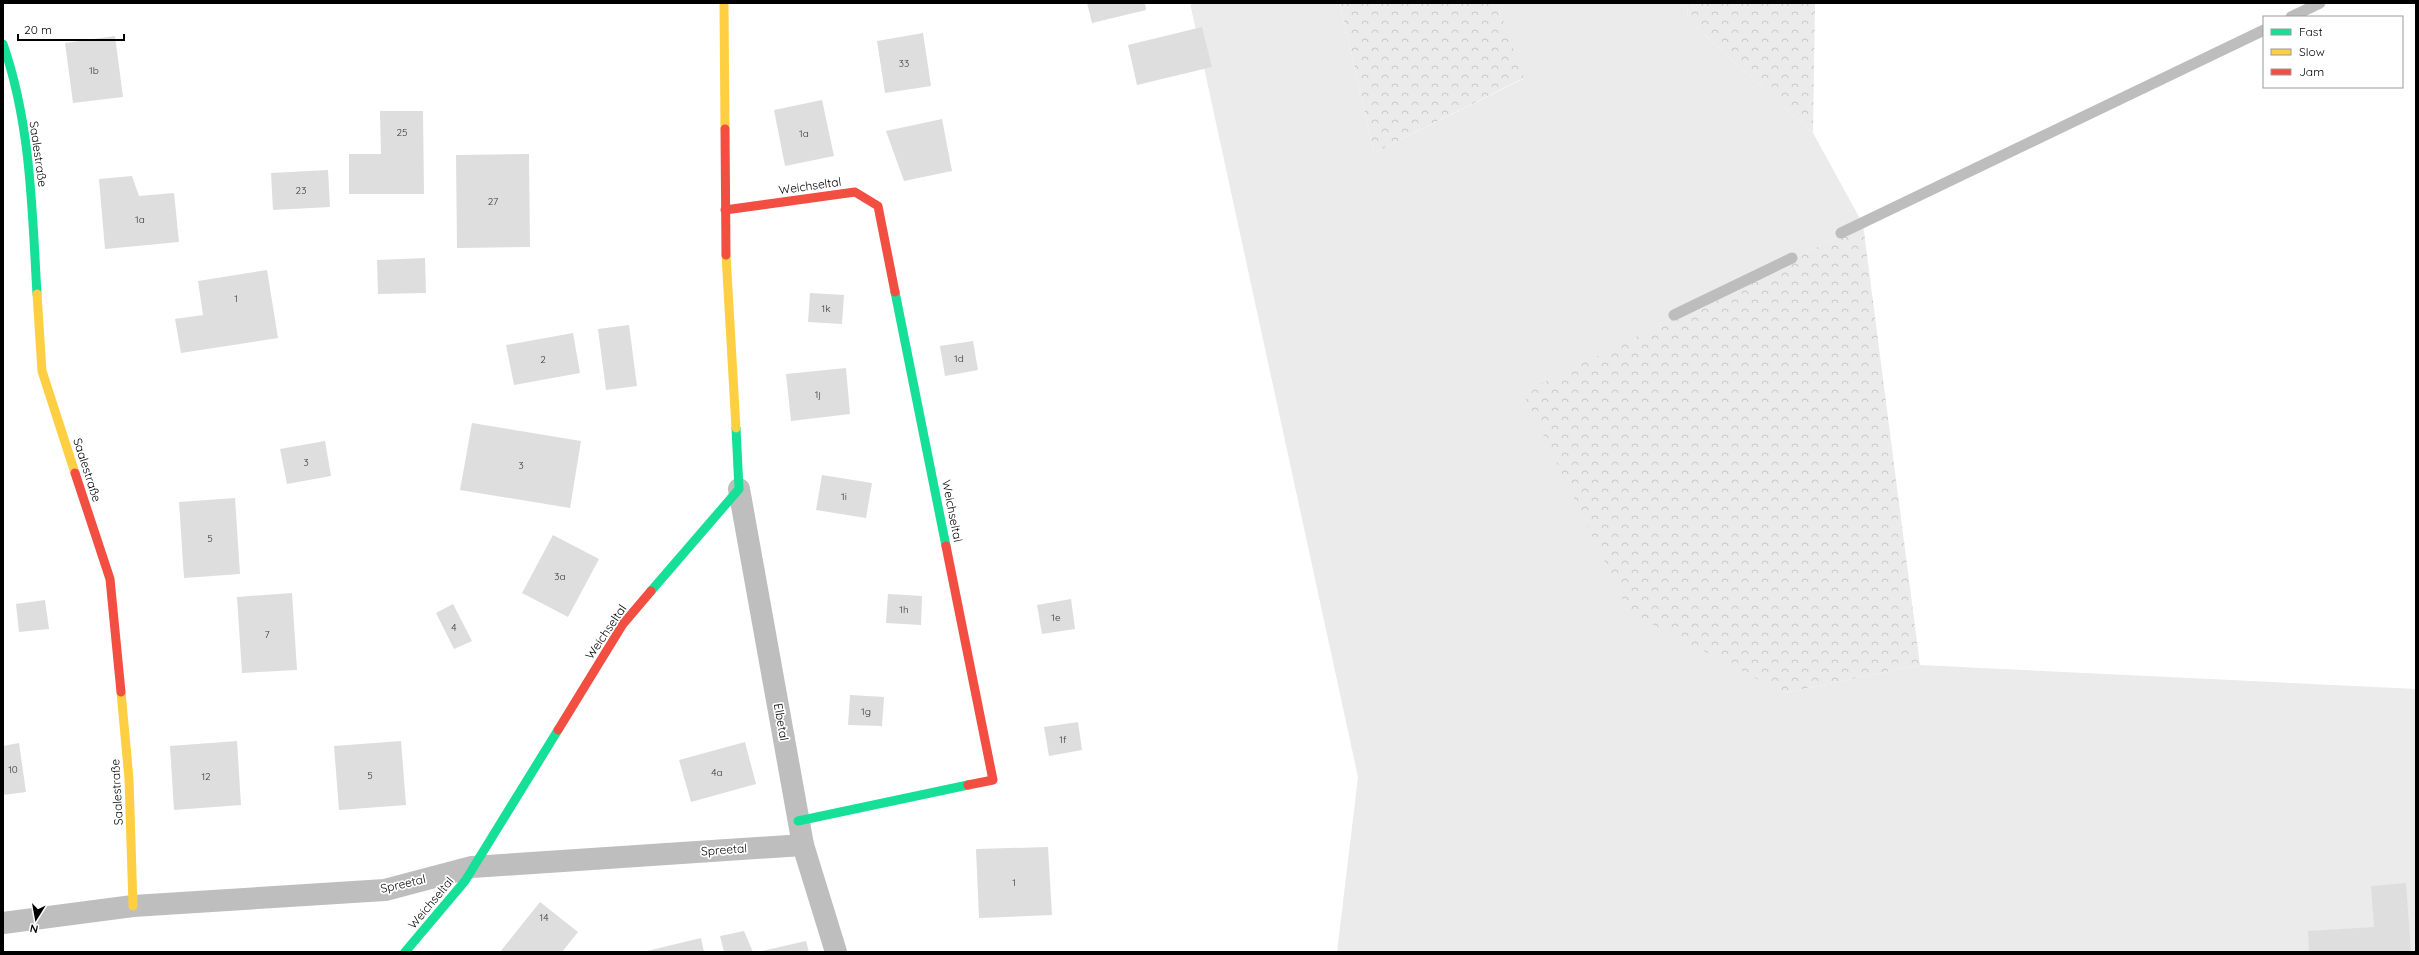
<svg xmlns="http://www.w3.org/2000/svg" width="2419" height="955" viewBox="0 0 2419 955" font-family="Quicksand,sans-serif">
  <defs>
    <pattern id="forest-crowns" width="20" height="18" patternUnits="userSpaceOnUse"><rect width="20" height="18" fill="#ebebeb"/><path d="M2 6a3 3 0 1 1 6 0M12 15a3 3 0 1 1 6 0" fill="none" stroke="#c8c8c8"/></pattern>
  </defs>
  <rect width="100%" height="100%" fill="#fff"/>
  <path fill="#ebebeb" d="M 1190,3 L 1340,3 L 1374,153 L 1523,79 L 1497,3 L 1688,3 L 1687,19 L 1813,133 L 1863,224 L 1524,393 L 1784,693 L 1920,665 L 2416,689 L 2416,952 L 1337,952 L 1358,777 Z"/>
  <g fill="url(#forest-crowns)">
    <path d="M 1340,3 L 1497,3 L 1524,78 L 1374,153 Z"/>
    <path d="M 1688,3 L 1815,3 L 1813,133 L 1687,19 Z"/>
    <path d="M 1863,224 L 1920,665 L 1784,693 L 1629,612 L 1523,393 Z"/>
  </g>
  <g fill="none" stroke-linecap="round" stroke-linejoin="round">
    <g stroke="#bdbdbd" stroke-width="11">
      <path d="M 2291,17 L 2320,3"/>
      <path d="M 1841,233 L 2264,30"/>
      <path d="M 1674,315 L 1792,258"/>
    </g>
  </g>
  <g fill="#dedede">
    <path d="M 1087,3 L 1145,3 L 1146,10 L 1092,23 Z"/>
    <path d="M 1202,27 L 1212,67 L 1137,85 L 1128,45 Z"/>
    <path d="M 923,33 L 931,86 L 885,93 L 877,41 Z"/>
    <path d="M 115,36 L 123,97 L 73,103 L 65,43 Z"/>
    <path d="M 822,100 L 834,156 L 785,166 L 774,110 Z"/>
    <path d="M 380,111 L 423,111 L 424,194 L 349,194 L 349,154 L 381,154 Z"/>
    <path d="M 942,119 L 952,171 L 904,181 L 886,131 Z"/>
    <path d="M 529,154 L 530,247 L 457,248 L 456,155 Z"/>
    <path d="M 328,170 L 330,207 L 273,210 L 271,173 Z"/>
    <path d="M 132,176 L 139,196 L 174,193 L 179,242 L 105,249 L 99,179 Z"/>
    <path d="M 425,258 L 426,293 L 378,294 L 377,260 Z"/>
    <path d="M 267,270 L 278,338 L 181,353 L 175,319 L 203,315 L 198,281 Z"/>
    <path d="M 810,293 L 844,295 L 842,324 L 808,322 Z"/>
    <path d="M 629,325 L 637,386 L 606,390 L 598,329 Z"/>
    <path d="M 573,333 L 580,373 L 514,385 L 506,345 Z"/>
    <path d="M 973,341 L 978,370 L 945,376 L 940,346 Z"/>
    <path d="M 846,368 L 850,414 L 791,421 L 786,374 Z"/>
    <path d="M 472,423 L 581,441 L 570,508 L 460,490 Z"/>
    <path d="M 325,441 L 331,476 L 287,484 L 280,449 Z"/>
    <path d="M 822,475 L 872,483 L 866,518 L 816,510 Z"/>
    <path d="M 235,498 L 240,574 L 184,578 L 179,502 Z"/>
    <path d="M 553,535 L 599,559 L 568,617 L 522,593 Z"/>
    <path d="M 292,593 L 297,670 L 242,673 L 237,597 Z"/>
    <path d="M 888,594 L 922,596 L 921,625 L 886,623 Z"/>
    <path d="M 1071,599 L 1075,629 L 1042,634 L 1037,605 Z"/>
    <path d="M 45,600 L 49,629 L 19,632 L 16,604 Z"/>
    <path d="M 453,604 L 472,641 L 454,649 L 436,613 Z"/>
    <path d="M 850,695 L 884,697 L 882,726 L 848,725 Z"/>
    <path d="M 1078,722 L 1082,750 L 1049,756 L 1044,727 Z"/>
    <path d="M 237,741 L 241,805 L 174,810 L 170,746 Z"/>
    <path d="M 401,741 L 406,805 L 339,810 L 334,746 Z"/>
    <path d="M 745,742 L 756,784 L 691,802 L 679,760 Z"/>
    <path d="M 19,743 L 26,792 L 3,795 L 3,746 Z"/>
    <path d="M 1048,847 L 1052,915 L 979,918 L 976,849 Z"/>
    <path d="M 2406,883 L 2411,952 L 2309,952 L 2308,931 L 2374,927 L 2371,886 Z"/>
    <path d="M 540,902 L 578,932 L 562,952 L 500,952 Z"/>
    <path d="M 744,931 L 753,952 L 724,952 L 720,936 Z"/>
    <path d="M 701,938 L 704,952 L 647,952 L 647,951 Z"/>
    <path d="M 806,941 L 809,952 L 762,952 L 762,951 Z"/>
  </g>
  <g fill="none" stroke-linecap="round" stroke-linejoin="round">
    <g stroke="#bebebe" stroke-width="22">
      <path d="M 739,489 L 803,845 L 836,952"/>
      <path d="M 3,923 L 133,906 L 385,890 L 472,867 L 803,845"/>
    </g>
    <g stroke="#16e098" stroke-width="9">
      <path d="M 3,44 C 31,124 32,210 37,294"/>
      <path d="M 895,292 L 946,546"/>
      <path d="M 651,591 L 739,489 L 736,428"/>
      <path d="M 798,821 L 968,785"/>
      <path d="M 405,952 L 465,881 L 558,730"/>
    </g>
    <g stroke="#ffcf43" stroke-width="9">
      <path d="M 724,3 L 725,129"/>
      <path d="M 726,255 L 736,428"/>
      <path d="M 37,294 L 42,371 L 75,473"/>
      <path d="M 121,692 L 129,779 L 133,906"/>
    </g>
    <g stroke="#f24e42" stroke-width="9">
      <path d="M 725,129 L 726,255"/>
      <path d="M 725,210 L 855,192 L 878,206 L 895,292"/>
      <path d="M 75,473 L 110,579 L 121,692"/>
      <path d="M 946,546 L 993,780 L 968,785"/>
      <path d="M 558,730 L 623,624 L 651,591"/>
    </g>
  </g>
  <g text-anchor="middle" stroke-width="3.5" stroke-linejoin="round" paint-order="stroke">
    <g font-size="10" fill="#383838">
      <text x="904" y="67">33</text>
      <text x="94" y="74">1b</text>
      <text x="402" y="136">25</text>
      <text x="804" y="137">1a</text>
      <text x="301" y="194">23</text>
      <text x="493" y="205">27</text>
      <text x="140" y="223">1a</text>
      <text x="236" y="302">1</text>
      <text x="826" y="312">1k</text>
      <text x="959" y="362">1d</text>
      <text x="543" y="363">2</text>
      <text x="818" y="398">1j</text>
      <text x="306" y="466">3</text>
      <text x="521" y="469">3</text>
      <text x="844" y="500">1i</text>
      <text x="210" y="542">5</text>
      <text x="560" y="580">3a</text>
      <text x="904" y="613">1h</text>
      <text x="1056" y="621">1e</text>
      <text x="454" y="631">4</text>
      <text x="267" y="638">7</text>
      <text x="866" y="715">1g</text>
      <text x="1063" y="743">1f</text>
      <text x="13" y="773">10</text>
      <text x="717" y="776">4a</text>
      <text x="370" y="779">5</text>
      <text x="206" y="780">12</text>
      <text x="1014" y="886">1</text>
      <text x="544" y="921">14</text>
    </g>
    <g font-size="12" fill="#000" stroke="#fff">
      <text transform="translate(38 154) rotate(82)" y="4">Saalestraße</text>
      <text transform="translate(810 186) rotate(-8)" y="4">Weichseltal</text>
      <text transform="translate(87 470) rotate(72)" y="4">Saalestraße</text>
      <text transform="translate(952 511) rotate(79)" y="4">Weichseltal</text>
      <text transform="translate(606 632) rotate(-56)" y="4">Weichseltal</text>
      <text transform="translate(781 722) rotate(80)" y="4">Elbetal</text>
      <text transform="translate(117 792) rotate(-93)" y="4">Saalestraße</text>
      <text transform="translate(724 850) rotate(-4)" y="4">Spreetal</text>
      <text transform="translate(403 884) rotate(-13)" y="4">Spreetal</text>
      <text transform="translate(431 903) rotate(-50)" y="4">Weichseltal</text>
    </g>
  </g>
  <rect width="2419" height="955" fill="none" stroke="#000000" stroke-width="8"/>
  <rect x="2263" y="16" width="140" height="72" fill="#ffffff" stroke="#999999"/>
  <rect x="2271" y="29" width="20" height="6" fill="#16e098" stroke="#999999"/>
  <text x="2299" y="36" font-size="12" fill="#000000">Fast</text>
  <rect x="2271" y="49" width="20" height="6" fill="#ffcf43" stroke="#999999"/>
  <text x="2299" y="56" font-size="12" fill="#000000">Slow</text>
  <rect x="2271" y="69" width="20" height="6" fill="#f24e42" stroke="#999999"/>
  <text x="2299" y="76" font-size="12" fill="#000000">Jam</text>
  <g transform="translate(36 919) rotate(191)" stroke="#ffffff" stroke-width="3" paint-order="stroke">
  <path d="M0-3L7 15L0 10L-7 15Z" fill="#000000"/>
  <text y="-6" font-size="11" font-weight="bold" text-anchor="middle" fill="#000000">N</text>
  </g>
  <path d="M18 34v6h106v-6" fill="none" stroke="#000000" stroke-width="2"/>
  <text x="24" y="34" font-size="12" fill="#000000" stroke="#ffffff" stroke-width="3" paint-order="stroke">20 m</text>
</svg>
